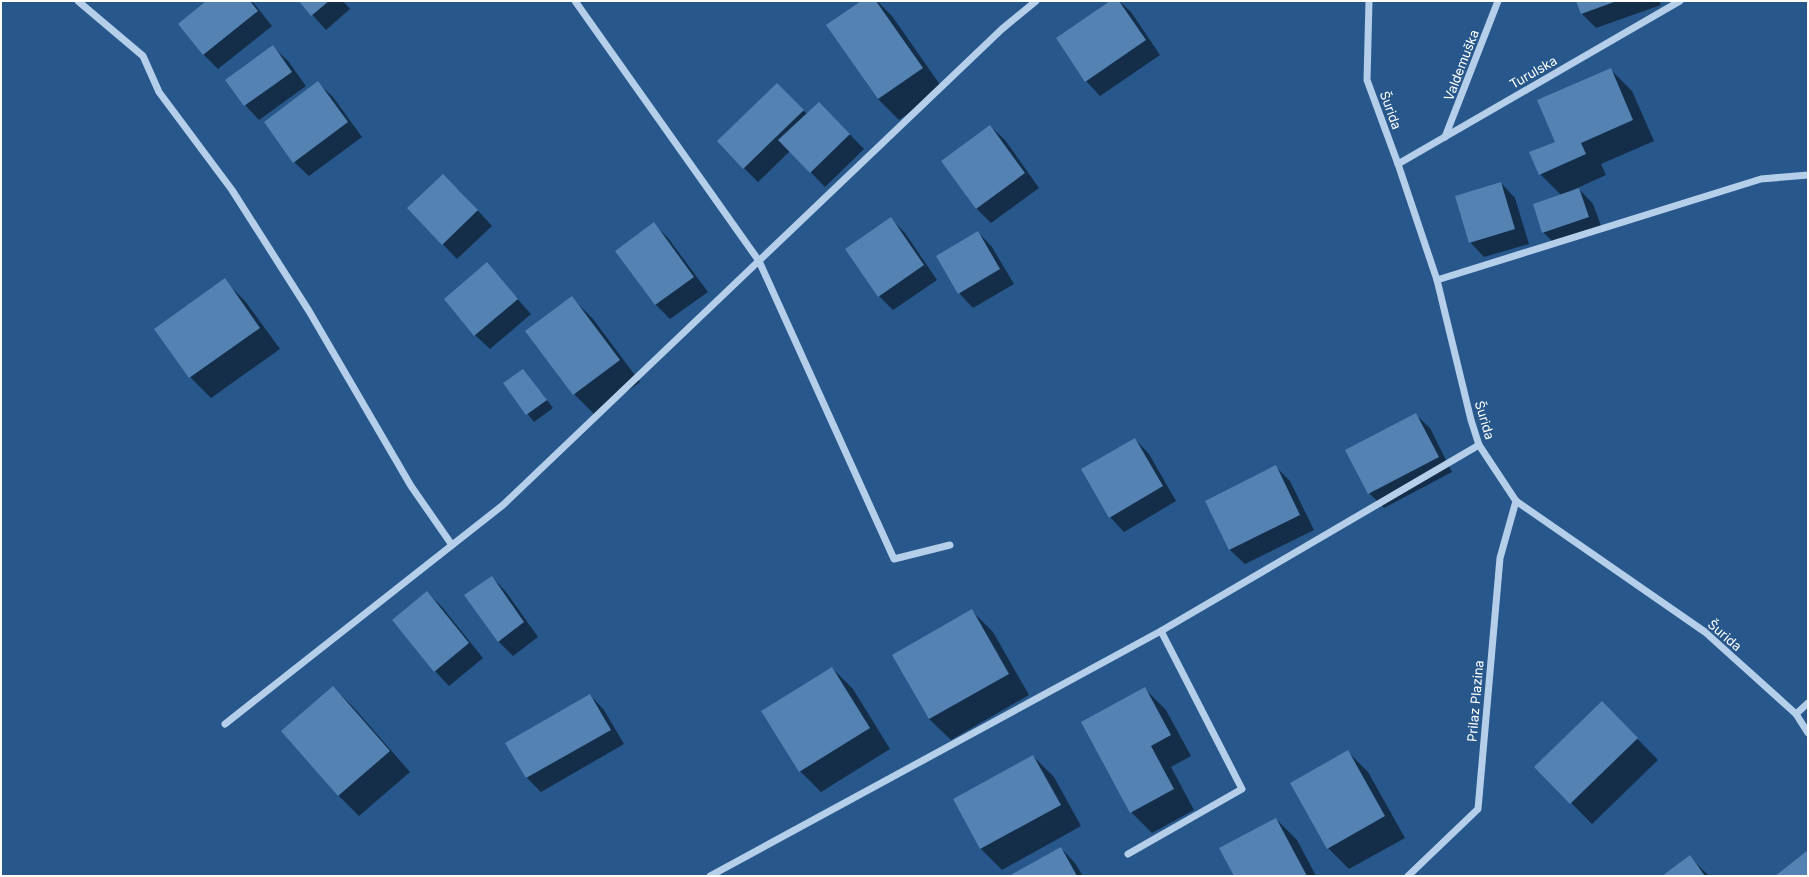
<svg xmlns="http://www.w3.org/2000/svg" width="1809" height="877" viewBox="0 0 1809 877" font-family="Inter,sans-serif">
  <rect width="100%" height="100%" fill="#27578b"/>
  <g fill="#0007">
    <path d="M 208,1 L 252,1 L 272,26 L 218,69 L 203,54 Z"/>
    <path d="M 300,1 L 343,1 L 350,9 L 326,30 Z"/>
    <path d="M 862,1 L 877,1 L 892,16 L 943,89 L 899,120 L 878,99 Z"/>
    <path d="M 1112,1 L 1119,1 L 1131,12 L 1160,55 L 1100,96 L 1086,81 Z"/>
    <path d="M 1577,1 L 1659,1 L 1661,5 L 1596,28 L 1582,14 Z"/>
    <path d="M 273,47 L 288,61 L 306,86 L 259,120 L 245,105 Z"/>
    <path d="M 1611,70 L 1632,91 L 1654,141 L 1601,164 L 1606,175 L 1573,190 L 1574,191 L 1579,189 L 1593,204 L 1603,231 L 1557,246 L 1543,232 L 1561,195 L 1540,174 L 1556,142 Z"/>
    <path d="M 318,83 L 333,97 L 362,137 L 309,176 L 294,162 Z"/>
    <path d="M 792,99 L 807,114 L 833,117 L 864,149 L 825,187 L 790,151 L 758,182 L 744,168 Z"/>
    <path d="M 990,126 L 1005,140 L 1039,188 L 991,223 L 976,208 Z"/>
    <path d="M 1501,183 L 1515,198 L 1529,244 L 1484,257 L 1470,242 Z"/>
    <path d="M 458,189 L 492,226 L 457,259 L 408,208 Z"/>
    <path d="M 891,219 L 905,233 L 937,280 L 893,310 L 879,296 Z"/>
    <path d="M 654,224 L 668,238 L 708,292 L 670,319 L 656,305 L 617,251 Z"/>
    <path d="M 978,232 L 992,247 L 1014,284 L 973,308 L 959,293 Z"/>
    <path d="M 486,264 L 531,314 L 490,349 L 475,335 Z"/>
    <path d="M 224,280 L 245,301 L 280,349 L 211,398 L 190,377 L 155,329 Z"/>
    <path d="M 572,298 L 593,319 L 640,382 L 595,415 L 574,394 Z"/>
    <path d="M 523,370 L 553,408 L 534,422 L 504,384 Z"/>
    <path d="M 1415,414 L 1430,428 L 1452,472 L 1384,508 L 1369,493 Z"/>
    <path d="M 1135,439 L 1149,454 L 1176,501 L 1124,532 L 1110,517 Z"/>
    <path d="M 1276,467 L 1290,481 L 1314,530 L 1245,564 L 1230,550 L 1206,502 Z"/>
    <path d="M 492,577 L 506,592 L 538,637 L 513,656 L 498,641 Z"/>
    <path d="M 427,592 L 442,607 L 483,658 L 449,686 L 435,671 L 393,620 Z"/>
    <path d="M 972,611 L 993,632 L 1029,695 L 951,740 L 929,719 Z"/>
    <path d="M 832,668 L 853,689 L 890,749 L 821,792 L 800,771 Z"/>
    <path d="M 333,687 L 354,708 L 410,772 L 359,816 L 338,795 Z"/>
    <path d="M 1145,689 L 1166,710 L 1191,756 L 1171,767 L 1194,810 L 1152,833 L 1131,812 Z"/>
    <path d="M 590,695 L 604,710 L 624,744 L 541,792 L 527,778 L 507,744 Z"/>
    <path d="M 1623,724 L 1658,760 L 1592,824 L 1536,767 Z"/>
    <path d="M 1347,751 L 1368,772 L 1405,838 L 1349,869 L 1328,848 L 1291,783 Z"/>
    <path d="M 1033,756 L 1054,777 L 1081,826 L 1002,870 L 981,849 L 954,799 Z"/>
    <path d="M 1276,819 L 1297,840 L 1316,876 L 1235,876 Z"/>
    <path d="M 1061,848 L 1075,863 L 1083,876 L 1011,876 Z"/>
    <path d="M 1690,857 L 1709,876 L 1664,876 Z"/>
  </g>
  <g fill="#5382b3">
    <path d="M 206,1 L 250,1 L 258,11 L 203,55 L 178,24 Z"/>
    <path d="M 299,1 L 329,1 L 311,16 Z"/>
    <path d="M 861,1 L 876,1 L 923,68 L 878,99 L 826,25 Z"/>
    <path d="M 1110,1 L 1119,1 L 1146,40 L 1085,82 L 1056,38 Z"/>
    <path d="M 1576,1 L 1617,1 L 1581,14 Z"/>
    <path d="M 273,45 L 292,72 L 244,106 L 225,80 Z"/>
    <path d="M 1611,68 L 1633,120 L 1581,143 L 1586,154 L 1539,175 L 1529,152 L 1555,142 L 1537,100 Z"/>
    <path d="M 318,81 L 348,122 L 293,163 L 264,122 Z"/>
    <path d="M 777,83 L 804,110 L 743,169 L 717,141 Z"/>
    <path d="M 819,102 L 850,134 L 810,173 L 778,140 Z"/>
    <path d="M 990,125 L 1025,173 L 976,209 L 941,161 Z"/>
    <path d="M 443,174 L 478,210 L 442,245 L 407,208 Z"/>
    <path d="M 1501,182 L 1515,229 L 1469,243 L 1455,196 Z"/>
    <path d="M 1579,188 L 1589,217 L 1542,233 L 1533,204 Z"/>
    <path d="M 891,217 L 924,265 L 878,297 L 845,249 Z"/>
    <path d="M 654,222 L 694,277 L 655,305 L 615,251 Z"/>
    <path d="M 978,231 L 1000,269 L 958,294 L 936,256 Z"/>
    <path d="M 487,262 L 518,299 L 474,336 L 444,299 Z"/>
    <path d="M 225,278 L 260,328 L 189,378 L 154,329 Z"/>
    <path d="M 572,296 L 620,360 L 573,395 L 525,331 Z"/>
    <path d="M 523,369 L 547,400 L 526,415 L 503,383 Z"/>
    <path d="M 1416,413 L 1439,457 L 1368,494 L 1345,450 Z"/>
    <path d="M 1135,438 L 1163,486 L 1109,518 L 1081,469 Z"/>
    <path d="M 1276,465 L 1300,515 L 1229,550 L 1205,501 Z"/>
    <path d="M 492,576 L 524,622 L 498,642 L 464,595 Z"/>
    <path d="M 427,591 L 469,643 L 434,672 L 392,620 Z"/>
    <path d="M 972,609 L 1009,674 L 929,719 L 892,655 Z"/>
    <path d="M 832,667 L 870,728 L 799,772 L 761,711 Z"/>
    <path d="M 333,686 L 390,751 L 338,796 L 281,731 Z"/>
    <path d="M 1145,687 L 1171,735 L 1151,746 L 1174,789 L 1130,813 L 1081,722 Z"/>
    <path d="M 590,694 L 611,730 L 526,778 L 505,743 Z"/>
    <path d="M 1602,701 L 1638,738 L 1570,804 L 1534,767 Z"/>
    <path d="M 1348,750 L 1385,816 L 1327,849 L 1290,783 Z"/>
    <path d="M 1033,755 L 1061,805 L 980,849 L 953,799 Z"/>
    <path d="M 1276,818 L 1307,876 L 1234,876 L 1219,848 Z"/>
    <path d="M 1061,847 L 1077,876 L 1009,876 Z"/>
    <path d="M 1808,850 L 1808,876 L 1775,876 Z"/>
    <path d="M 1690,855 L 1705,876 L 1662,876 Z"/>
  </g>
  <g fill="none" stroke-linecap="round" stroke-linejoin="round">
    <g stroke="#b5cfea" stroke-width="7">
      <path d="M 78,1 L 143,56 L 159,92 L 232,190 L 309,311 L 411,486 L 452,545"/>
      <path d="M 575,1 L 759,261 L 894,559 L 950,545"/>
      <path d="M 1369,1 L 1367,80 L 1398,164 L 1437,280 L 1471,420 L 1479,445 L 1516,501 L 1705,632 L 1796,714 L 1808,733"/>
      <path d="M 1445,137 L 1498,1"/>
      <path d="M 1398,164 L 1680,1"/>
      <path d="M 1437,280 L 1761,179 L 1808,175"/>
      <path d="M 1796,714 L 1808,703"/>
      <path d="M 225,724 L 503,505 L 1002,29 L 1036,1"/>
      <path d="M 1128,854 L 1242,789 L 1161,631"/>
      <path d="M 710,876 L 1161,631 L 1479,445"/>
      <path d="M 1408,876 L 1478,809 L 1500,558 L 1516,501"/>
    </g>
  </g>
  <g text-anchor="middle" stroke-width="3" stroke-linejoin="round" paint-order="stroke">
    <g font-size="13" fill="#fff" stroke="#27578b">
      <text transform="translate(1461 65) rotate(-69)" y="5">Valdemuška</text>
      <text transform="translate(1533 72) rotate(-30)" y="5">Turulska</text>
      <text transform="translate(1391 110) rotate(70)" y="5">Šurida</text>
      <text transform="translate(1485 420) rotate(73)" y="5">Šurida</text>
      <text transform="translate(1725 635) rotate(41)" y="5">Šurida</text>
      <text transform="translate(1475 701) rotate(-85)" y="5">Prilaz Plazina</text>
    </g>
  </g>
  <rect width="1809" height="877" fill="none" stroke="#ffffff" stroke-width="4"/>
</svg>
